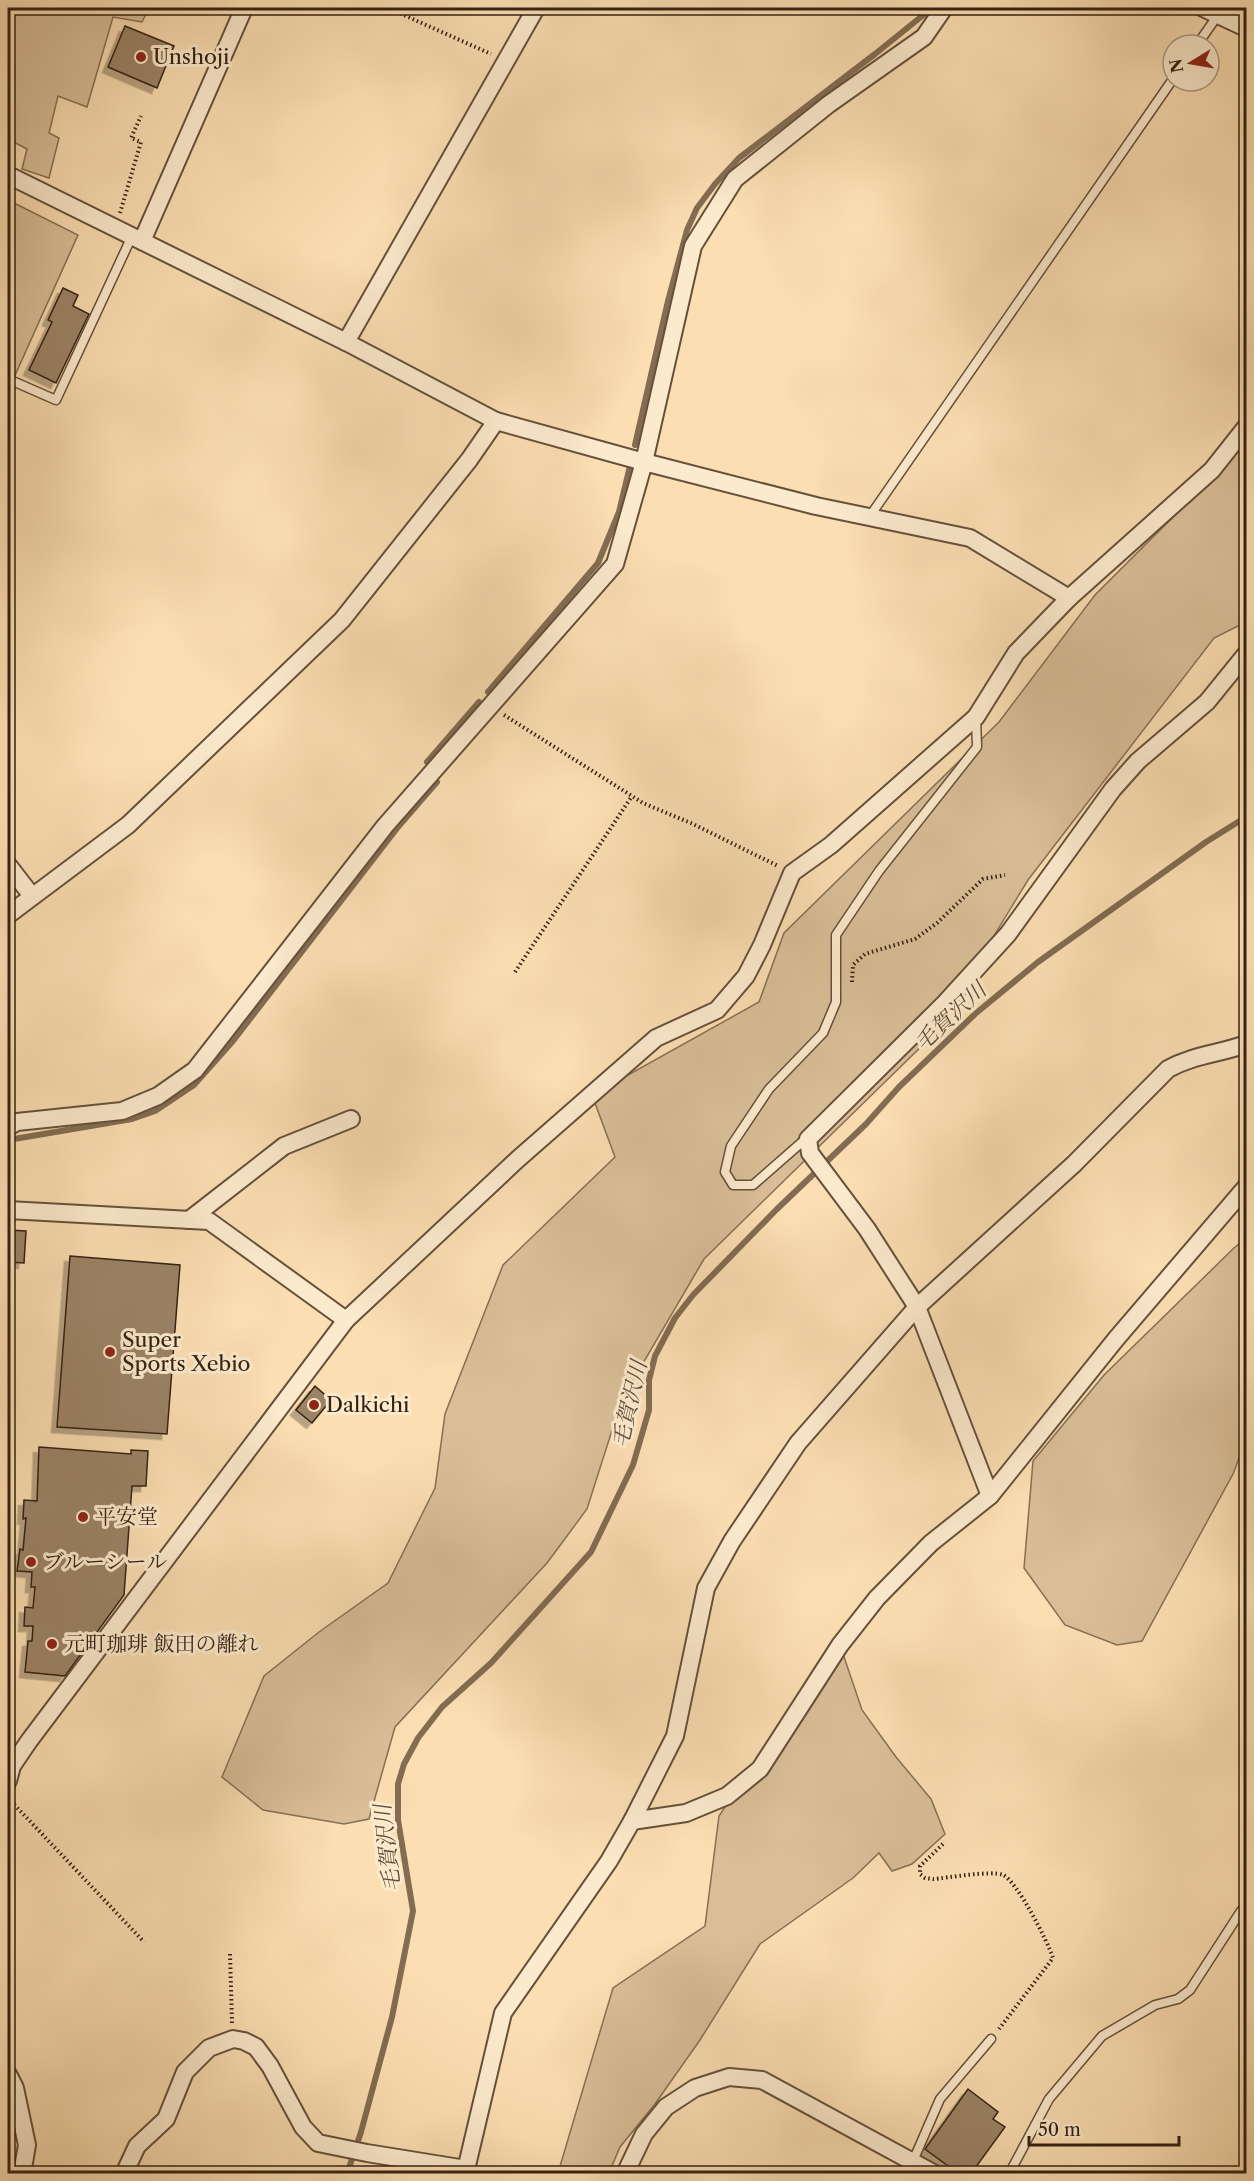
<svg xmlns="http://www.w3.org/2000/svg" width="1254" height="2181" viewBox="0 0 1254 2181" font-family="'Libre Caslon Text','Noto Serif JP',serif">
  <defs>
    <filter id="shadow"><feDropShadow dx="-5.5" dy="5.5" stdDeviation="0" flood-color="#0004"/></filter>
  </defs>
  <rect width="100%" height="100%" fill="#fbdeb2"/>
  <filter id="stains"><feTurbulence type="fractalNoise" baseFrequency=".00333" numOctaves="4"/><feColorMatrix values="0 0 0 0 .2 0 0 0 0 .09 0 0 0 0 .02 0 0 0 .5 -.17"/></filter>
  <radialGradient id="worn" r=".72"><stop offset=".6" stop-color="#630" stop-opacity="0"/><stop offset="1" stop-color="#630" stop-opacity=".3"/></radialGradient>
  <g fill="#d9be97" stroke="#867055" stroke-width="1.5">
    <path d="M 8,8 L 149,8 L 142,22 L 113,17 L 87,107 L 58,96 L 49,133 L 59,138 L 49,178 L 22,169 L 27,149 L 8,139 Z"/>
    <path d="M 8,200 L 78,235 L 8,391 Z"/>
    <path d="M 1246,444 L 1246,622 L 1214,638 L 1028,880 L 934,1034 L 704,1259 L 622,1399 L 587,1509 L 547,1563 L 395,1727 L 369,1819 L 344,1824 L 263,1810 L 222,1777 L 264,1676 L 319,1632 L 388,1583 L 435,1488 L 445,1414 L 503,1265 L 615,1157 L 592,1095 L 759,1002 L 784,933 L 999,722 L 1095,595 Z"/>
    <path d="M 1246,1238 L 1246,1440 L 1233,1474 L 1142,1641 L 1117,1645 L 1065,1625 L 1024,1568 L 1033,1461 L 1104,1375 L 1234,1248 Z"/>
    <path d="M 840,1645 L 862,1710 L 896,1757 L 931,1799 L 945,1834 L 912,1864 L 892,1871 L 879,1853 L 853,1878 L 760,1944 L 700,2040 L 655,2104 L 620,2147 L 609,2173 L 558,2173 L 613,1988 L 705,1926 L 719,1816 L 727,1804 L 760,1769 Z"/>
  </g>
  <g fill="none" stroke-linecap="round" stroke-linejoin="round">
    <g stroke="#836c52" stroke-width="6">
      <path d="M 635,445 L 668,301 L 687,230 L 697,208 L 715,184 L 739,158 L 875,54 L 932,8"/>
      <path d="M 488,692 L 598,563 L 619,512 L 630,466"/>
      <path d="M 427,762 L 479,702"/>
      <path d="M 8,1142 L 14,1139 L 132,1119 L 155,1111 L 194,1085 L 233,1041 L 398,827 L 437,782"/>
      <path d="M 347,2174 L 361,2132 L 392,2017 L 413,1911 L 398,1820 L 398,1784 L 404,1764 L 418,1738 L 442,1707 L 491,1663 L 591,1552 L 633,1465 L 649,1410 L 649,1380 L 655,1356 L 675,1318 L 693,1295 L 776,1210 L 866,1124 L 899,1087 L 975,1014 L 1038,962 L 1206,842 L 1246,817"/>
    </g>
  </g>
  <g fill="#9b8366" stroke="#342113" stroke-width="1.5" filter="url(#shadow)">
    <path d="M 125,26 L 174,46 L 157,88 L 108,67 Z"/>
    <path d="M 63,288 L 78,295 L 73,306 L 89,314 L 56,383 L 29,370 L 52,322 L 48,320 Z"/>
    <path d="M 8,1230 L 26,1231 L 24,1263 L 8,1262 Z"/>
    <path d="M 70,1256 L 180,1265 L 167,1434 L 57,1427 Z"/>
    <path d="M 315,1386 L 331,1400 L 312,1423 L 296,1410 Z"/>
    <path d="M 39,1447 L 131,1454 L 131,1450 L 148,1451 L 146,1486 L 132,1486 L 124,1595 L 65,1676 L 25,1672 L 28,1641 L 32,1641 L 33,1626 L 24,1626 L 25,1607 L 33,1608 L 35,1587 L 31,1587 L 32,1572 L 17,1571 L 20,1549 L 23,1550 L 26,1518 L 23,1519 L 24,1500 L 37,1501 Z"/>
    <path d="M 968,2089 L 998,2112 L 993,2119 L 1005,2127 L 973,2171 L 966,2166 L 959,2174 L 925,2149 Z"/>
  </g>
  <g fill="none" stroke-linecap="round" stroke-linejoin="round">
    <defs>
      <g id="service">
        <path d="M 1197,45 L 1218,15"/>
        <path d="M 8,379 L 56,400 L 132,236"/>
        <path d="M 870,516 L 1173,79"/>
        <path d="M 809,1136 L 753,1185 L 733,1185 L 725,1172 L 731,1146 L 769,1089 L 823,1033 L 836,1002 L 836,935 L 879,871 L 977,747 L 976,718"/>
        <path d="M 913,2161 L 940,2099 L 991,2039"/>
        <path d="M 1009,2174 L 1049,2099 L 1102,2036 L 1155,2005 L 1178,1999 L 1190,1990 L 1241,1911"/>
      </g>
      <g id="minor">
        <path d="M 1203,8 L 1246,28"/>
        <path d="M 8,175 L 346,342 L 496,421 L 644,462 L 816,506 L 970,538 L 1069,598"/>
        <path d="M 142,241 L 244,8"/>
        <path d="M 346,342 L 536,8"/>
        <path d="M 1246,654 L 1207,702 L 1138,761 L 1113,789 L 1008,934 L 945,1003 L 808,1139 L 810,1153 L 867,1229 L 917,1307 L 990,1496 L 1116,1339 L 1246,1187"/>
        <path d="M 8,865 L 32,896"/>
        <path d="M 8,915 L 128,825 L 342,620 L 469,460 L 496,421"/>
        <path d="M 8,1127 L 17,1122 L 122,1111 L 158,1096 L 195,1070 L 385,826 L 615,564 L 644,462 L 693,246 L 735,179 L 829,104 L 924,37 L 944,8"/>
        <path d="M 8,1210 L 209,1221 L 346,1320"/>
        <path d="M 189,1220 L 284,1146 L 351,1119"/>
        <path d="M 8,1781 L 12,1766 L 29,1741 L 346,1320 L 518,1159 L 656,1038 L 717,1010 L 746,976 L 762,945 L 792,873 L 831,845 L 976,717 L 1016,653 L 1069,598 L 1212,470 L 1246,427"/>
        <path d="M 632,1821 L 686,1813 L 727,1796 L 760,1769 L 840,1645 L 877,1598 L 931,1543 L 990,1496"/>
        <path d="M 8,2074 L 15,2088 L 27,2145 L 22,2174"/>
        <path d="M 8,2114 L 8,2116"/>
        <path d="M 124,2174 L 137,2146 L 166,2119 L 185,2072 L 209,2048 L 233,2039 L 244,2041 L 256,2047 L 270,2066 L 303,2127 L 318,2143 L 367,2153 L 466,2169"/>
        <path d="M 465,2174 L 503,2013 L 609,1861 L 632,1821 L 675,1736 L 706,1588 L 732,1541 L 798,1443 L 917,1307 L 1074,1164 L 1168,1069 C 1193,1055 1219,1054 1246,1044"/>
        <path d="M 625,2174 L 644,2134 L 666,2107 L 695,2088 L 729,2077 L 762,2080 L 935,2174"/>
      </g>
    </defs>
    <use href="#service" stroke="#66503b" stroke-width="11"/>
    <use href="#minor" stroke="#66503b" stroke-width="20"/>
    <g stroke="#342113" stroke-width="4" stroke-dasharray="1.5 3" stroke-linecap="butt">
      <path d="M 388,8 L 491,54"/>
      <path d="M 120,213 L 141,142 L 131,138 L 141,116"/>
      <path d="M 504,715 L 643,803 L 693,824 L 778,866"/>
      <path d="M 515,972 L 632,796"/>
      <path d="M 852,982 L 853,965 L 865,954 L 915,939 L 937,923 L 983,879 L 1005,875"/>
      <path d="M 8,1798 L 144,1942"/>
      <path d="M 943,1844 L 920,1866 L 920,1874 L 925,1878 L 933,1879 C 947,1878 992,1870 1003,1875 C 1017,1881 1048,1942 1053,1958 L 999,2029"/>
      <path d="M 230,1954 L 232,2023"/>
    </g>
    <use href="#service" stroke="#fceacd" stroke-width="8"/>
    <use href="#minor" stroke="#fceacd" stroke-width="16"/>
  </g>
  <g fill="#8f2418" stroke="#fceacd" stroke-width="2">
    <circle cx="141" cy="57" r="6"/>
    <circle cx="110" cy="1352" r="6"/>
    <circle cx="314" cy="1405" r="6"/>
    <circle cx="83" cy="1517" r="6"/>
    <circle cx="31" cy="1562" r="6"/>
    <circle cx="52" cy="1644" r="6"/>
  </g>
  <g text-anchor="middle" stroke-width="6" stroke-linejoin="round" paint-order="stroke">
    <g font-size="21" fill="#342113" stroke="#fceacd" text-anchor="start">
      <text x="153" y="64">Unshoji</text>
      <text x="122" y="1347">Super<tspan x="122" dy="24">Sports Xebio</tspan></text>
      <text x="326" y="1412">Dalkichi</text>
      <text x="95" y="1524">平安堂</text>
      <text x="43" y="1569">ブルーシール</text>
      <text x="64" y="1651">元町珈琲 飯田の離れ</text>
    </g>
    <g font-size="22" font-style="italic" fill="#624d38" stroke="#fceacd">
      <text transform="translate(950 1016) rotate(-43)" y="8">毛賀沢川</text>
      <text transform="translate(629 1404) rotate(-77)" y="8">毛賀沢川</text>
      <text transform="translate(387 1848) rotate(-97)" y="8">毛賀沢川</text>
    </g>
  </g>
  <rect width="1254" height="2181" fill="none" stroke="#fbdeb2" stroke-width="30"/>
  <rect x="9" y="9" width="1236" height="2163" fill="none" stroke="#342113" stroke-width="3"/>
  <rect x="15" y="15" width="1224" height="2151" fill="none" stroke="#342113" stroke-width="1.5"/>
  <g transform="translate(1191 63) rotate(259)"><circle r="28" fill="#fceacd" stroke="#ac9a83" stroke-width="1.5"/>
  <path d="M0-4.5L10 22L0 15L-10 22Z" fill="#8f2418"/>
  <text y="-9" font-size="16" font-weight="bold" text-anchor="middle" fill="#342113">N</text>
  </g>
  <path d="M1029 2136v9h150v-9" fill="none" stroke="#342113" stroke-width="3"/>
  <text x="1038" y="2136" font-size="18" fill="#342113" stroke="#fceacd" stroke-width="4.5" paint-order="stroke">50 m</text>
  <rect width="100%" height="100%" filter="url(#stains)"/>
  <rect width="100%" height="100%" fill="url(#worn)"/>
</svg>
